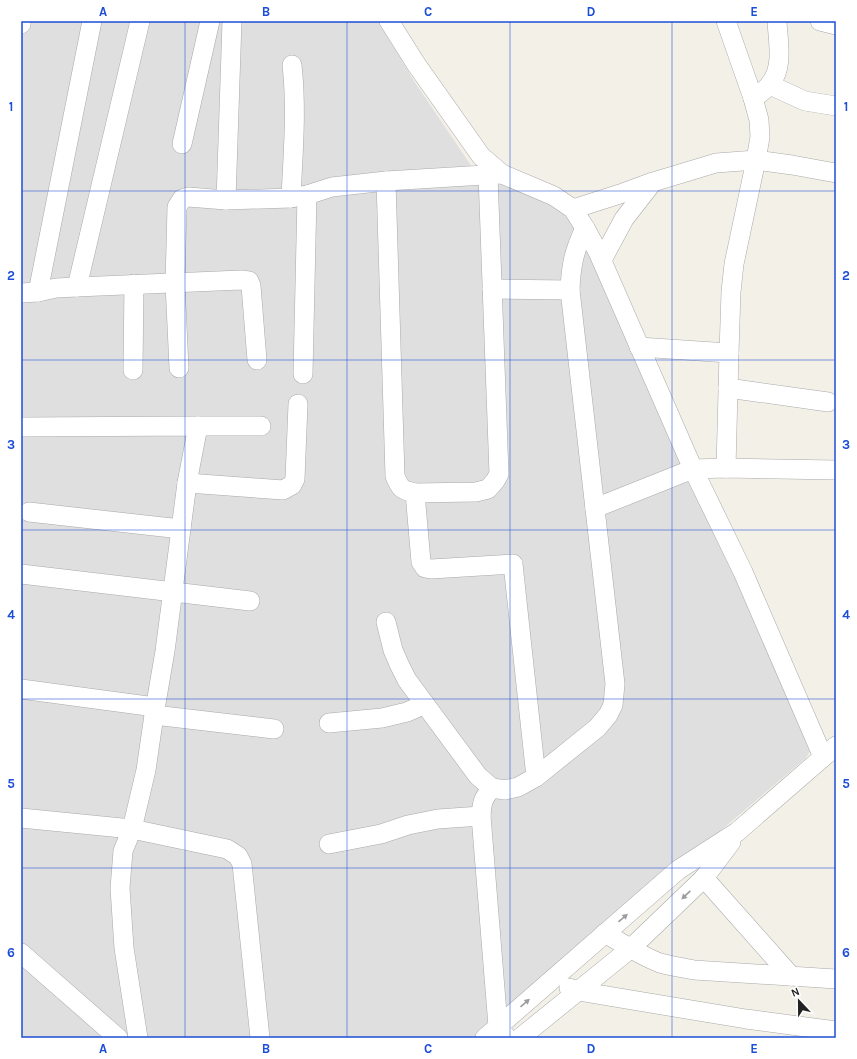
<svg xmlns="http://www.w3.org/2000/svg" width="857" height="1059" viewBox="0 0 857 1059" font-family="Karla,sans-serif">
  <rect width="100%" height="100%" fill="#f3f0e8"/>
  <path fill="#e0dfdf" d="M 21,21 L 378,21 L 414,81 L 474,170 L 577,217 L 811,749 L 806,758 L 476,1038 L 23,1038 L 21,1037 Z"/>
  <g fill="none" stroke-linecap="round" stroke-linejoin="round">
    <defs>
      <g id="minor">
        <path d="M 389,21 L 416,64 L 481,156 L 502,174 L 554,196 L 573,209 L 585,228 L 598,252 L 693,469 L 743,572 L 823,757"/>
        <path d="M 820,21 L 836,25"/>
        <path d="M 21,24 L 21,21"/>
        <path d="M 770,85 L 805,101 L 836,106"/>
        <path d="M 753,98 C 759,94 766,90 770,84 C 784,67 778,42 777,21"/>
        <path d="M 182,144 L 210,21"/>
        <path d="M 386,181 L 395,476 C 400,488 401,490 415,493 L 476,492 L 488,489 L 495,481 L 499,474 L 488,175"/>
        <path d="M 291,198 C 293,153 297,109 292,65"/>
        <path d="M 226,200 L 232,21"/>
        <path d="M 573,209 L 623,193 L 653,182 L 716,163 L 756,160 L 792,165 L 836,173"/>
        <path d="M 602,260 L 624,219 L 652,183"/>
        <path d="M 77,287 L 140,21"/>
        <path d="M 492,289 L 570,290"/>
        <path d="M 38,292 L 92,21"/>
        <path d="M 21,293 L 38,292 L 56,288 L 77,287 L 241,280 L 249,281 L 251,286 L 257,360"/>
        <path d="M 639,347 L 729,353"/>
        <path d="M 179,368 L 175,283 L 177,207 L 182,199 L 188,197 L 226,200 L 291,198 L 307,195 L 332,187 L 386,181 L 501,174"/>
        <path d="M 133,370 L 134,284"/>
        <path d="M 303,374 L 307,195"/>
        <path d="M 728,388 L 828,402"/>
        <path d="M 198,426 L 261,426"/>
        <path d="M 21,427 L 198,426 L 187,483 L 165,651 L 154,715 L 146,770 L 132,829 L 21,818"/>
        <path d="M 726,468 L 729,353 L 731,292 L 734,264 L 756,160 L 760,137 L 759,120 L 753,98 L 726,21"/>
        <path d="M 187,483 L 283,490 L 292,485 L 295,479 L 298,404"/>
        <path d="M 415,493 L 421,562 L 425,568 L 431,569 L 513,564 L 536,777"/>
        <path d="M 595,508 L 693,469 L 726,468 L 836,470"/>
        <path d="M 29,512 L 181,529"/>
        <path d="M 21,574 L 250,601"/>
        <path d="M 386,622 L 393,650 L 399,664 L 407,680 L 478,776 L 492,788 L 505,790 L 518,787 L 536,777 L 597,728 L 608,715 L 613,705 L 615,684 L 570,290 C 571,265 574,251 585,228"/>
        <path d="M 21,689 L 155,707"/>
        <path d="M 154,715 L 274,729"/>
        <path d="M 329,723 L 382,718 L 407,712 L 425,704"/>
        <path d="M 492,788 C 483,798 482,802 481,816 L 498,1026 L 507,1038"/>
        <path d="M 329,844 L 381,834 L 408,825 L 438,819 L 481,816"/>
        <path d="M 704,878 L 791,976"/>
        <path d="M 605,933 C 623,944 641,956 660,963 C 671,966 683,968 694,970 L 836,979"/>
        <path d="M 21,953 L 118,1038"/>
        <path d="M 569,988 L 578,991 L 746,1019 L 836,1031"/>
        <path d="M 138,1038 L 124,948 L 120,888 L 123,851 L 132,829 L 227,849 L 238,856 L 242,864 L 260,1038"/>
        <path d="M 485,1038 L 678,870 L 737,832 L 836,746"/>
        <path d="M 520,1038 L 630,949 L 704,878 L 731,842"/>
      </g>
    </defs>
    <use href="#minor" stroke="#a9a9a9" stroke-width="20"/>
    <use href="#minor" stroke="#fff" stroke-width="19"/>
  </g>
  <defs><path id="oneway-solid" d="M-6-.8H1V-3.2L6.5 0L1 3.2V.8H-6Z"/></defs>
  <g fill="#9c9c9c">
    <use href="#oneway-solid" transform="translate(686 895) rotate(136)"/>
    <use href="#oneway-solid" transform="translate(623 918) rotate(-41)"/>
    <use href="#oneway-solid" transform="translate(525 1003) rotate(-41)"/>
  </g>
  <path fill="none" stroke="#1d4ed8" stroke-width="1" stroke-opacity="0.55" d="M 185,21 L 185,1038M 347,21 L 347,1038M 510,21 L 510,1038M 672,21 L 672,1038M 21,191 L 836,191M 21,360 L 836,360M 21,530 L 836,530M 21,699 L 836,699M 21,868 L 836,868"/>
  <rect width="857" height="1059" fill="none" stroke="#ffffff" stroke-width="44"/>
  <g transform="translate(799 1001) rotate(338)" stroke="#ffffff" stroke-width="3" paint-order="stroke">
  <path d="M0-3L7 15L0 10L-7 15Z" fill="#222222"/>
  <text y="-6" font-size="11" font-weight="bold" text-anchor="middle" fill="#222222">N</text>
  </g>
  <rect x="22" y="22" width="813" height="1015" fill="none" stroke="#1d4ed8" stroke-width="1.5"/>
  <g font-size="13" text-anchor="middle" font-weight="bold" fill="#1d4ed8">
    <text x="103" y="16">A</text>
    <text x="266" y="16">B</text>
    <text x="428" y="16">C</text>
    <text x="591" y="16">D</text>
    <text x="754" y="16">E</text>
    <text x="11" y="111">1</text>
    <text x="846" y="111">1</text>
    <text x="11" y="280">2</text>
    <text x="846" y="280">2</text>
    <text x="11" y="449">3</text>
    <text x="846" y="449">3</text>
    <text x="11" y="619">4</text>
    <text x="846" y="619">4</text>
    <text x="11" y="788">5</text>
    <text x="846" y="788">5</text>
    <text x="11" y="957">6</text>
    <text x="846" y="957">6</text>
    <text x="103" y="1053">A</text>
    <text x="266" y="1053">B</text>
    <text x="428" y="1053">C</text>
    <text x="591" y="1053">D</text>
    <text x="754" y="1053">E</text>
  </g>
</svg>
